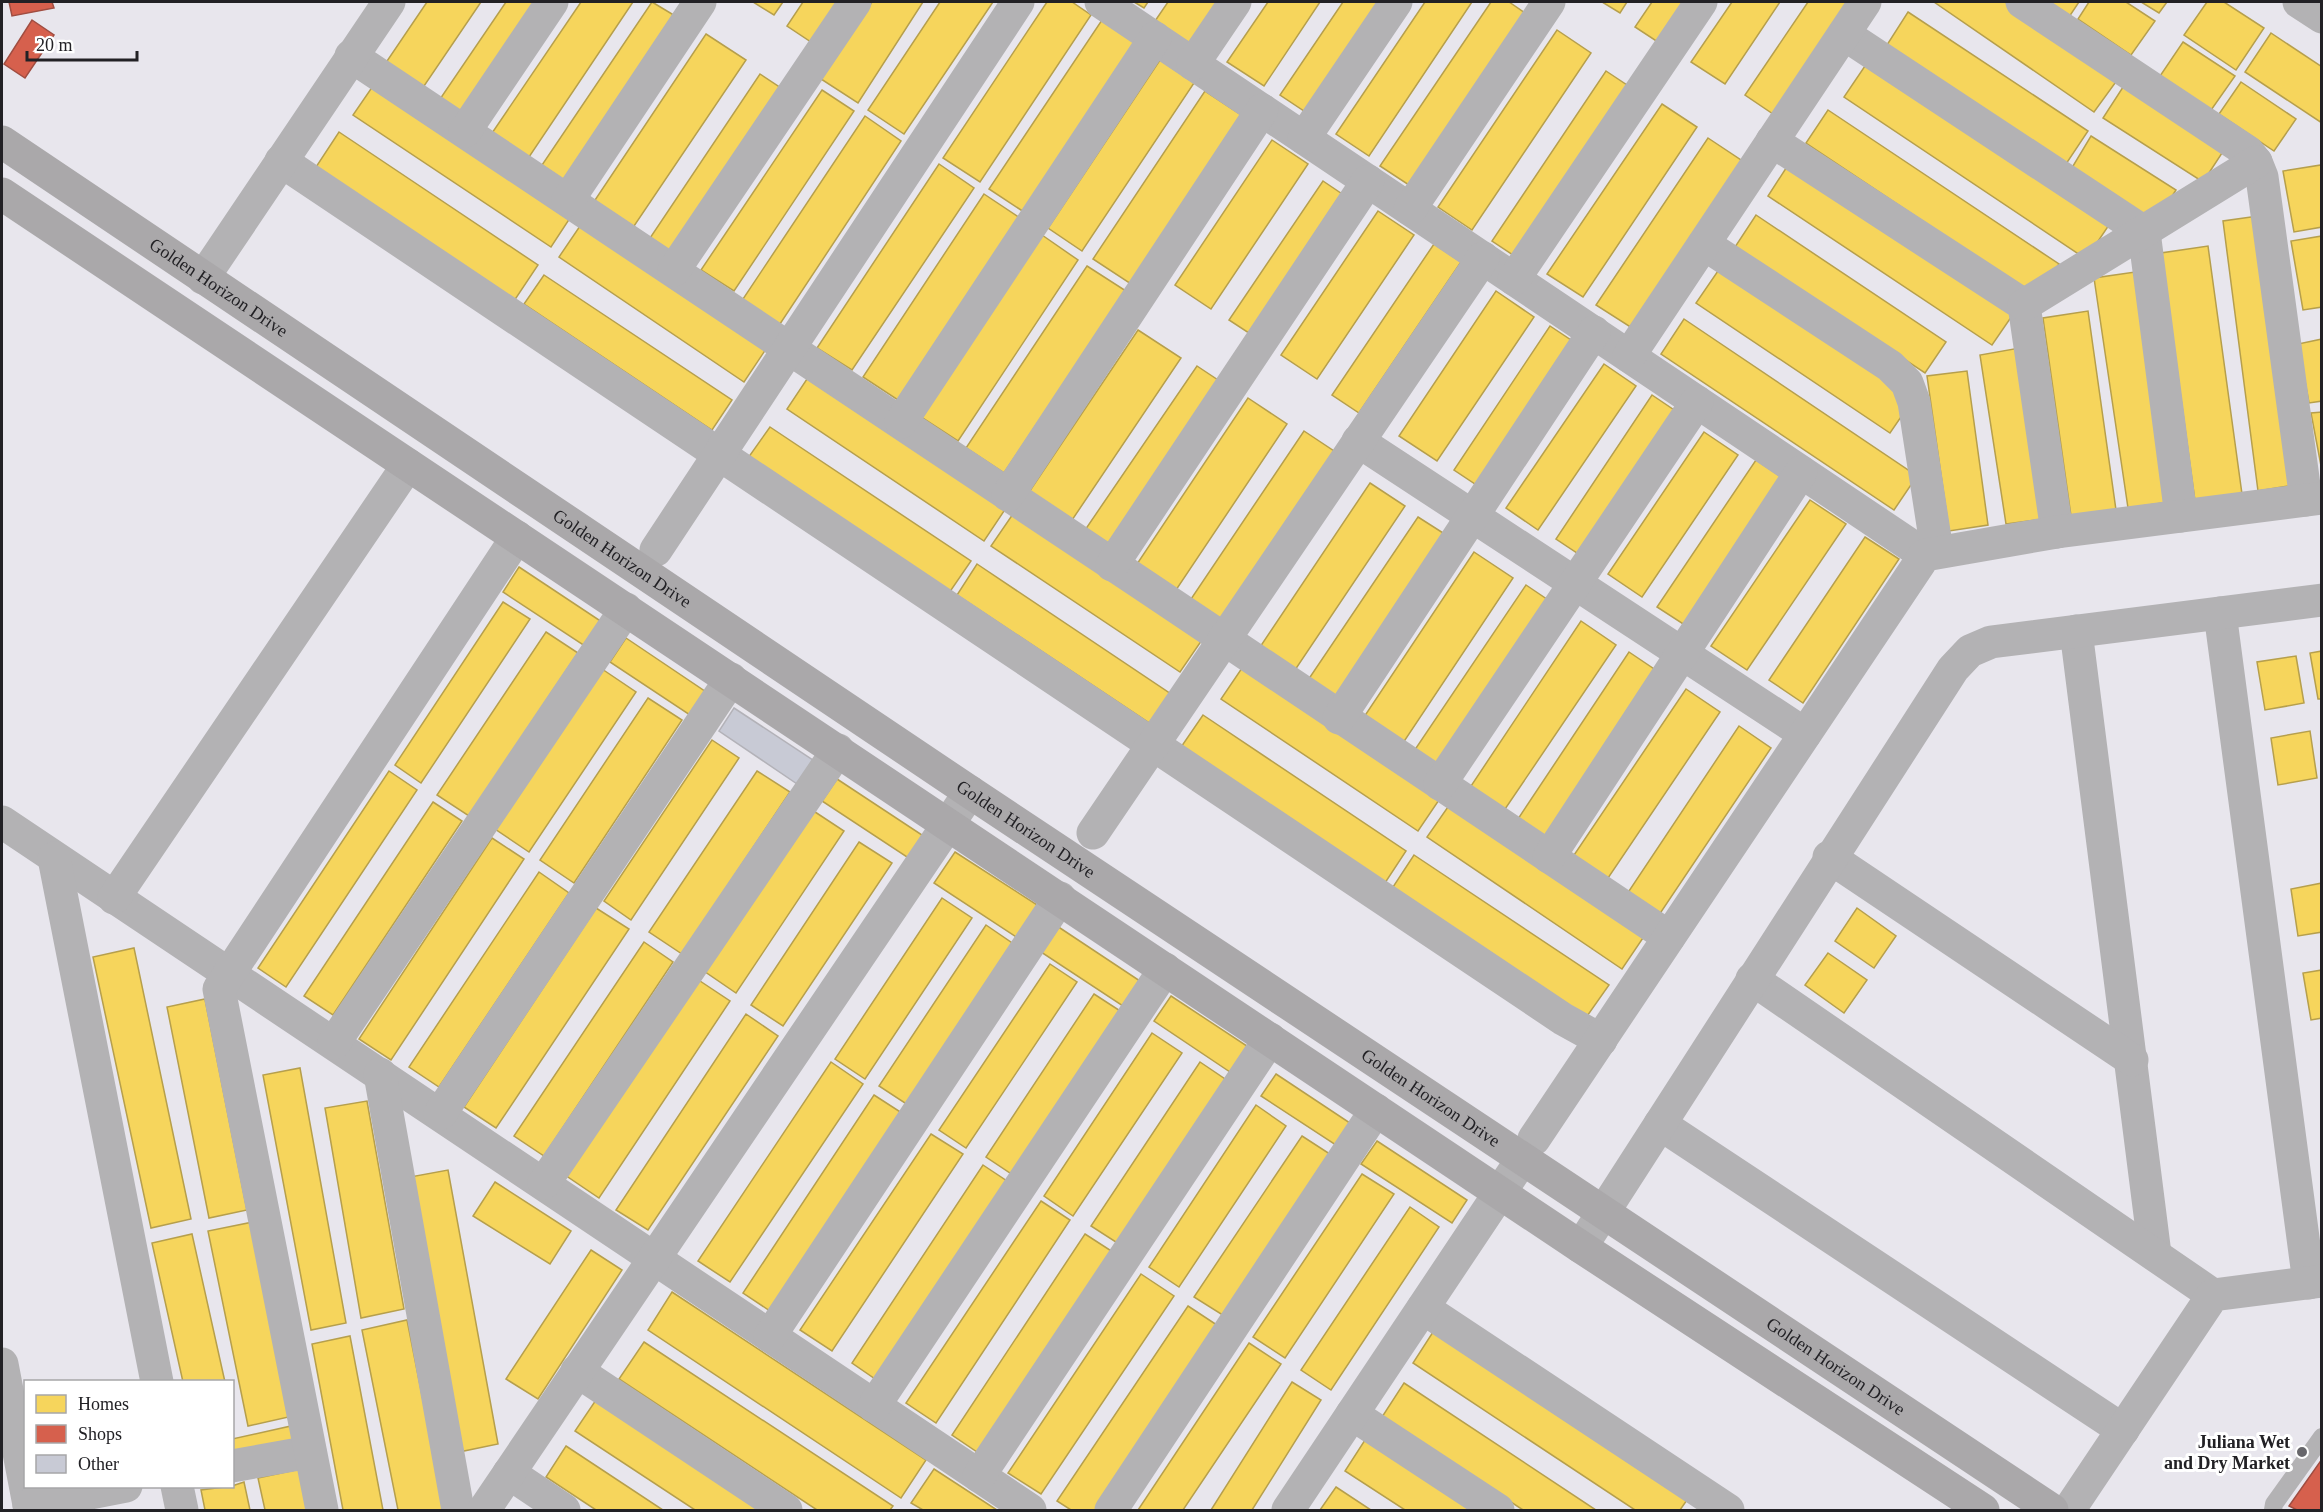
<svg xmlns="http://www.w3.org/2000/svg" width="2323" height="1512" viewBox="0 0 2323 1512" font-family="Georgia,serif">
  <rect width="100%" height="100%" fill="#e8e6ed"/>
  <g fill="#f6d55c" stroke="#b69f4c" stroke-width="1.5">
    <path d="M 427,2 L 481,2 L 422,89 L 385,64 Z"/>
    <path d="M 506,2 L 547,2 L 466,121 L 438,102 Z"/>
    <path d="M 581,2 L 633,2 L 527,160 L 490,136 Z"/>
    <path d="M 652,2 L 682,20 L 571,185 L 542,165 Z"/>
    <path d="M 753,2 L 783,2 L 774,15 Z"/>
    <path d="M 803,2 L 851,2 L 820,48 L 787,26 Z"/>
    <path d="M 872,2 L 923,2 L 858,103 L 821,79 Z"/>
    <path d="M 940,2 L 993,2 L 904,134 L 868,110 Z"/>
    <path d="M 1047,2 L 1072,2 L 1091,15 L 980,182 L 943,158 Z"/>
    <path d="M 1134,2 L 1148,2 L 1144,8 Z"/>
    <path d="M 1168,2 L 1221,2 L 1192,45 L 1155,21 Z"/>
    <path d="M 1268,2 L 1320,2 L 1264,86 L 1227,62 Z"/>
    <path d="M 1343,2 L 1391,2 L 1313,117 L 1280,95 Z"/>
    <path d="M 1425,2 L 1472,2 L 1369,156 L 1336,134 Z"/>
    <path d="M 1491,2 L 1509,2 L 1531,17 L 1415,189 L 1380,166 Z"/>
    <path d="M 1602,2 L 1627,2 L 1620,13 Z"/>
    <path d="M 1652,2 L 1699,2 L 1667,48 L 1635,27 Z"/>
    <path d="M 1732,2 L 1780,2 L 1725,84 L 1691,62 Z"/>
    <path d="M 1808,2 L 1853,2 L 1776,116 L 1745,95 Z"/>
    <path d="M 1934,2 L 2005,2 L 2118,79 L 2094,112 Z"/>
    <path d="M 2046,2 L 2079,2 L 2069,17 Z"/>
    <path d="M 2089,2 L 2126,2 L 2155,21 L 2131,55 L 2078,19 Z"/>
    <path d="M 2141,2 L 2167,2 L 2159,13 Z"/>
    <path d="M 2207,2 L 2224,2 L 2264,28 L 2236,70 L 2184,35 Z"/>
    <path d="M 1908,12 L 2088,131 L 2064,167 L 1885,48 Z"/>
    <path d="M 1102,20 L 1139,45 L 1027,214 L 989,189 Z"/>
    <path d="M 1557,30 L 1591,53 L 1472,230 L 1438,207 Z"/>
    <path d="M 2271,33 L 2322,67 L 2322,123 L 2245,72 Z"/>
    <path d="M 706,34 L 746,60 L 630,232 L 591,206 Z"/>
    <path d="M 2183,42 L 2235,76 L 2209,113 L 2158,79 Z"/>
    <path d="M 1160,60 L 1194,83 L 1082,251 L 1048,228 Z"/>
    <path d="M 1867,63 L 2109,225 L 2086,259 L 1844,97 Z"/>
    <path d="M 1606,71 L 1636,91 L 1522,261 L 1492,241 Z"/>
    <path d="M 760,74 L 787,92 L 674,259 L 648,241 Z"/>
    <path d="M 2241,82 L 2296,119 L 2274,151 L 2219,114 Z"/>
    <path d="M 375,83 L 572,215 L 551,247 L 353,115 Z"/>
    <path d="M 2125,84 L 2226,147 L 2203,182 L 2103,118 Z"/>
    <path d="M 822,90 L 854,111 L 734,291 L 701,270 Z"/>
    <path d="M 1205,91 L 1243,116 L 1131,284 L 1093,259 Z"/>
    <path d="M 1662,104 L 1697,127 L 1583,297 L 1547,274 Z"/>
    <path d="M 1828,110 L 2059,264 L 2036,297 L 1806,143 Z"/>
    <path d="M 865,116 L 901,141 L 778,327 L 741,302 Z"/>
    <path d="M 339,132 L 538,265 L 514,301 L 316,167 Z"/>
    <path d="M 2091,136 L 2176,190 L 2154,224 L 2070,171 Z"/>
    <path d="M 1708,138 L 1744,162 L 1632,328 L 1596,305 Z"/>
    <path d="M 1272,140 L 1308,164 L 1211,309 L 1175,285 Z"/>
    <path d="M 1790,162 L 2014,313 L 1992,345 L 1768,196 Z"/>
    <path d="M 939,164 L 974,188 L 852,370 L 817,348 Z"/>
    <path d="M 2321,165 L 2322,227 L 2294,232 L 2283,171 Z"/>
    <path d="M 1323,181 L 1351,200 L 1258,339 L 1229,320 Z"/>
    <path d="M 984,194 L 1023,220 L 901,402 L 863,377 Z"/>
    <path d="M 1378,211 L 1414,235 L 1317,379 L 1281,355 Z"/>
    <path d="M 1756,215 L 1946,342 L 1925,373 L 1735,247 Z"/>
    <path d="M 2265,215 L 2301,484 L 2258,491 L 2223,221 Z"/>
    <path d="M 580,226 L 766,349 L 744,382 L 559,257 Z"/>
    <path d="M 1042,235 L 1078,260 L 958,441 L 921,417 Z"/>
    <path d="M 2322,236 L 2322,307 L 2303,310 L 2291,241 Z"/>
    <path d="M 1434,244 L 1461,262 L 1359,413 L 1332,395 Z"/>
    <path d="M 2208,246 L 2242,494 L 2195,501 L 2161,253 Z"/>
    <path d="M 1087,266 L 1126,291 L 1004,473 L 966,448 Z"/>
    <path d="M 1720,268 L 1914,398 L 1890,433 L 1696,303 Z"/>
    <path d="M 2142,271 L 2176,501 L 2128,508 L 2094,278 Z"/>
    <path d="M 544,275 L 732,400 L 712,430 L 524,304 Z"/>
    <path d="M 1496,291 L 1534,317 L 1437,461 L 1399,436 Z"/>
    <path d="M 2088,311 L 2116,510 L 2071,516 L 2043,318 Z"/>
    <path d="M 1684,319 L 1917,476 L 1894,510 L 1661,354 Z"/>
    <path d="M 1550,326 L 1580,346 L 1484,490 L 1454,470 Z"/>
    <path d="M 1138,330 L 1181,358 L 1066,529 L 1023,501 Z"/>
    <path d="M 2322,339 L 2322,401 L 2309,403 L 2298,344 Z"/>
    <path d="M 2025,347 L 2051,518 L 2006,524 L 1980,355 Z"/>
    <path d="M 1604,364 L 1636,386 L 1538,530 L 1506,508 Z"/>
    <path d="M 1197,366 L 1230,388 L 1117,555 L 1083,533 Z"/>
    <path d="M 1967,371 L 1988,525 L 1949,531 L 1927,376 Z"/>
    <path d="M 809,376 L 1006,508 L 984,541 L 787,409 Z"/>
    <path d="M 1652,395 L 1683,416 L 1586,559 L 1556,539 Z"/>
    <path d="M 1248,398 L 1287,424 L 1176,590 L 1137,564 Z"/>
    <path d="M 2322,412 L 2322,471 L 2311,413 Z"/>
    <path d="M 770,427 L 971,561 L 949,593 L 748,458 Z"/>
    <path d="M 1304,431 L 1340,455 L 1225,626 L 1189,602 Z"/>
    <path d="M 1704,432 L 1738,455 L 1642,597 L 1608,574 Z"/>
    <path d="M 1756,460 L 1792,484 L 1694,631 L 1657,607 Z"/>
    <path d="M 1370,483 L 1405,506 L 1293,673 L 1258,650 Z"/>
    <path d="M 1810,500 L 1846,524 L 1747,670 L 1711,646 Z"/>
    <path d="M 1015,511 L 1204,637 L 1180,672 L 991,546 Z"/>
    <path d="M 1418,517 L 1451,538 L 1339,704 L 1306,683 Z"/>
    <path d="M 1865,537 L 1899,559 L 1803,703 L 1769,680 Z"/>
    <path d="M 1474,552 L 1513,578 L 1403,743 L 1364,717 Z"/>
    <path d="M 977,564 L 1171,694 L 1151,724 L 957,595 Z"/>
    <path d="M 519,567 L 611,628 L 594,652 L 503,592 Z"/>
    <path d="M 1526,585 L 1557,606 L 1444,776 L 1412,754 Z"/>
    <path d="M 503,602 L 530,619 L 421,783 L 395,765 Z"/>
    <path d="M 1581,621 L 1616,645 L 1501,815 L 1467,792 Z"/>
    <path d="M 546,632 L 578,653 L 469,816 L 437,795 Z"/>
    <path d="M 626,638 L 715,698 L 699,721 L 610,662 Z"/>
    <path d="M 2322,651 L 2322,699 L 2318,699 L 2310,653 Z"/>
    <path d="M 1629,652 L 1663,675 L 1547,847 L 1514,825 Z"/>
    <path d="M 2296,656 L 2304,703 L 2265,710 L 2257,662 Z"/>
    <path d="M 1242,668 L 1439,800 L 1418,831 L 1221,699 Z"/>
    <path d="M 602,669 L 636,692 L 529,852 L 495,829 Z"/>
    <path d="M 1686,689 L 1720,712 L 1604,884 L 1570,861 Z"/>
    <path d="M 648,698 L 682,720 L 574,883 L 540,860 Z"/>
    <path d="M 1203,715 L 1406,851 L 1383,886 L 1179,750 Z"/>
    <path d="M 1739,726 L 1771,748 L 1659,915 L 1627,894 Z"/>
    <path d="M 2310,731 L 2317,778 L 2278,785 L 2271,738 Z"/>
    <path d="M 712,740 L 739,758 L 631,920 L 604,901 Z"/>
    <path d="M 389,771 L 417,790 L 286,987 L 258,968 Z"/>
    <path d="M 757,771 L 790,792 L 682,954 L 649,932 Z"/>
    <path d="M 837,779 L 925,837 L 910,859 L 822,801 Z"/>
    <path d="M 433,802 L 462,821 L 333,1015 L 304,996 Z"/>
    <path d="M 1450,804 L 1645,935 L 1622,969 L 1427,837 Z"/>
    <path d="M 809,808 L 844,831 L 736,993 L 701,969 Z"/>
    <path d="M 492,838 L 524,859 L 391,1060 L 359,1039 Z"/>
    <path d="M 859,842 L 892,863 L 783,1026 L 751,1005 Z"/>
    <path d="M 955,852 L 1045,910 L 1024,942 L 934,883 Z"/>
    <path d="M 1414,855 L 1609,985 L 1585,1019 L 1391,890 Z"/>
    <path d="M 539,872 L 569,893 L 439,1087 L 409,1067 Z"/>
    <path d="M 2322,883 L 2322,932 L 2298,936 L 2291,889 Z"/>
    <path d="M 942,898 L 972,918 L 865,1079 L 835,1059 Z"/>
    <path d="M 596,908 L 629,929 L 496,1128 L 464,1107 Z"/>
    <path d="M 1857,908 L 1896,936 L 1874,968 L 1835,941 Z"/>
    <path d="M 986,925 L 1018,947 L 911,1107 L 879,1086 Z"/>
    <path d="M 1057,926 L 1146,985 L 1129,1010 L 1041,952 Z"/>
    <path d="M 644,942 L 673,962 L 544,1156 L 514,1136 Z"/>
    <path d="M 134,948 L 191,1219 L 151,1228 L 93,957 Z"/>
    <path d="M 1828,953 L 1867,980 L 1844,1013 L 1805,985 Z"/>
    <path d="M 1050,964 L 1077,982 L 966,1148 L 939,1130 Z"/>
    <path d="M 2322,970 L 2322,1018 L 2311,1020 L 2303,973 Z"/>
    <path d="M 697,979 L 730,1001 L 599,1198 L 565,1175 Z"/>
    <path d="M 1094,994 L 1128,1016 L 1019,1179 L 986,1157 Z"/>
    <path d="M 1171,996 L 1256,1052 L 1239,1078 L 1154,1021 Z"/>
    <path d="M 205,999 L 247,1210 L 209,1218 L 167,1007 Z"/>
    <path d="M 746,1014 L 778,1036 L 648,1230 L 616,1210 Z"/>
    <path d="M 1152,1033 L 1182,1053 L 1073,1216 L 1044,1196 Z"/>
    <path d="M 831,1062 L 863,1084 L 730,1282 L 698,1261 Z"/>
    <path d="M 1200,1062 L 1231,1083 L 1122,1246 L 1091,1226 Z"/>
    <path d="M 300,1068 L 346,1323 L 311,1330 L 263,1075 Z"/>
    <path d="M 1276,1074 L 1359,1129 L 1345,1151 L 1261,1096 Z"/>
    <path d="M 874,1095 L 905,1115 L 773,1313 L 743,1293 Z"/>
    <path d="M 367,1101 L 404,1309 L 361,1318 L 325,1108 Z"/>
    <path d="M 1256,1105 L 1286,1126 L 1179,1287 L 1149,1267 Z"/>
    <path d="M 931,1134 L 963,1154 L 832,1351 L 800,1330 Z"/>
    <path d="M 1302,1136 L 1336,1158 L 1229,1319 L 1194,1297 Z"/>
    <path d="M 1377,1141 L 1467,1200 L 1452,1223 L 1361,1164 Z"/>
    <path d="M 983,1165 L 1013,1185 L 881,1383 L 852,1363 Z"/>
    <path d="M 448,1170 L 498,1444 L 459,1452 L 410,1177 Z"/>
    <path d="M 1362,1174 L 1394,1194 L 1285,1358 L 1253,1337 Z"/>
    <path d="M 495,1182 L 571,1231 L 550,1264 L 473,1216 Z"/>
    <path d="M 1041,1201 L 1070,1220 L 936,1423 L 906,1403 Z"/>
    <path d="M 1410,1207 L 1439,1227 L 1331,1390 L 1301,1370 Z"/>
    <path d="M 253,1222 L 293,1416 L 248,1426 L 208,1231 Z"/>
    <path d="M 192,1234 L 225,1382 L 183,1382 L 152,1243 Z"/>
    <path d="M 1085,1234 L 1116,1254 L 983,1456 L 952,1435 Z"/>
    <path d="M 591,1250 L 622,1270 L 538,1399 L 506,1379 Z"/>
    <path d="M 1141,1274 L 1174,1296 L 1041,1494 L 1008,1473 Z"/>
    <path d="M 672,1292 L 926,1460 L 901,1498 L 648,1330 Z"/>
    <path d="M 1188,1306 L 1223,1329 L 1101,1510 L 1071,1510 L 1057,1501 Z"/>
    <path d="M 407,1320 L 445,1510 L 398,1510 L 362,1330 Z"/>
    <path d="M 1433,1332 L 1687,1500 L 1680,1510 L 1635,1510 L 1413,1363 Z"/>
    <path d="M 350,1336 L 383,1510 L 343,1510 L 312,1344 Z"/>
    <path d="M 644,1342 L 893,1506 L 890,1510 L 817,1510 L 619,1379 Z"/>
    <path d="M 1249,1343 L 1281,1364 L 1183,1510 L 1138,1510 Z"/>
    <path d="M 1292,1382 L 1321,1400 L 1252,1510 L 1211,1510 Z"/>
    <path d="M 1404,1383 L 1596,1510 L 1523,1510 L 1382,1417 Z"/>
    <path d="M 600,1394 L 775,1510 L 695,1510 L 575,1431 Z"/>
    <path d="M 291,1426 L 296,1448 L 232,1462 L 232,1439 Z"/>
    <path d="M 1365,1440 L 1472,1510 L 1405,1510 L 1345,1471 Z"/>
    <path d="M 566,1446 L 663,1510 L 596,1510 L 546,1477 Z"/>
    <path d="M 300,1469 L 308,1510 L 265,1510 L 258,1478 Z"/>
    <path d="M 934,1469 L 997,1510 L 923,1510 L 911,1503 Z"/>
    <path d="M 244,1482 L 250,1510 L 205,1510 L 201,1490 L 232,1486 Z"/>
    <path d="M 1336,1487 L 1371,1510 L 1320,1510 Z"/>
  </g>
  <g fill="#d6604d" stroke="#a04d41" stroke-width="1.5">
    <path d="M 9,2 L 52,2 L 54,8 L 12,16 Z"/>
    <path d="M 32,20 L 54,35 L 25,78 L 4,64 Z"/>
    <path d="M 2322,1459 L 2322,1510 L 2297,1510 L 2289,1506 Z"/>
  </g>
  <path fill="#c8cad5" stroke="#b3b2b8" stroke-width="1.5" d="M 734,708 L 822,766 L 806,790 L 719,731 Z"/>
  <g fill="none" stroke-linecap="round" stroke-linejoin="round">
    <path stroke="#b3b2b4" stroke-width="18" d="M 2273,1510 L 2274,1504 L 2322,1437"/>
    <g stroke="#b3b2b4" stroke-width="33">
      <path d="M 1101,2 L 1925,555"/>
      <path d="M 2022,2 L 2248,152 L 2256,162 L 2262,177 L 2306,500"/>
      <path d="M 2299,2 L 2322,17"/>
      <path d="M 1844,34 L 2144,232 L 2181,516"/>
      <path d="M 351,56 C 793,347 1229,644 1669,937"/>
      <path d="M 1193,64 L 1235,2"/>
      <path d="M 465,131 L 552,2"/>
      <path d="M 1304,138 L 1396,2"/>
      <path d="M 1772,141 L 2024,305 L 2057,532"/>
      <path d="M 281,161 C 709,446 1134,735 1563,1019 L 1601,1040"/>
      <path d="M 568,200 L 700,2"/>
      <path d="M 1410,209 L 1549,2"/>
      <path d="M 1704,244 L 1890,366 L 1907,383 L 1914,402 L 1937,551"/>
      <path d="M 674,270 L 855,2"/>
      <path d="M 203,278 L 389,2"/>
      <path d="M 1514,279 L 1701,2"/>
      <path d="M 2024,305 L 2256,162"/>
      <path d="M 1629,356 L 1865,2"/>
      <path d="M 901,422 L 1155,38"/>
      <path d="M 1358,441 L 1805,734"/>
      <path d="M 1008,495 L 1262,110"/>
      <path d="M 656,550 L 1018,2"/>
      <path d="M 1112,565 L 1368,181"/>
      <path d="M 2220,613 L 2309,1283"/>
      <path d="M 2076,631 L 2155,1254"/>
      <path d="M 1339,718 L 1594,332"/>
      <path d="M 1440,784 L 1697,402"/>
      <path d="M 2,822 L 1030,1510"/>
      <path d="M 1093,833 L 1483,258"/>
      <path d="M 1549,857 L 1801,472"/>
      <path d="M 1829,857 L 2132,1060"/>
      <path d="M 54,858 L 157,1382"/>
      <path d="M 114,898 L 408,465"/>
      <path d="M 1752,979 L 2213,1295"/>
      <path d="M 334,1043 L 626,609"/>
      <path d="M 380,1074 L 458,1510"/>
      <path d="M 440,1114 L 731,679"/>
      <path d="M 1660,1124 L 2123,1430"/>
      <path d="M 1534,1139 L 1925,555 L 2057,532 L 2322,498"/>
      <path d="M 544,1183 L 838,750"/>
      <path d="M 1581,1247 L 1953,669 L 1970,651 L 1991,642 L 2322,600"/>
      <path d="M 1423,1308 L 1728,1510"/>
      <path d="M 770,1336 L 1060,898"/>
      <path d="M 2,1364 L 30,1510"/>
      <path d="M 577,1371 L 786,1510"/>
      <path d="M 874,1406 L 1165,969"/>
      <path d="M 1352,1414 L 1498,1510"/>
      <path d="M 232,1466 L 310,1452"/>
      <path d="M 509,1473 L 564,1510"/>
      <path d="M 979,1476 L 1270,1039"/>
      <path d="M 177,1486 L 182,1510"/>
      <path d="M 29,1505 L 126,1486"/>
      <path d="M 322,1510 L 219,989 L 517,537"/>
      <path d="M 484,1510 L 970,792"/>
      <path d="M 1111,1510 L 1376,1110"/>
      <path d="M 1288,1510 L 1523,1158"/>
      <path d="M 2069,1510 L 2213,1295 L 2322,1281"/>
    </g>
    <g stroke="#aaa8aa" stroke-width="33">
      <path id="s1" d="M 2,142 L 970,792 L 2052,1510"/>
      <path d="M 2,194 L 1581,1247 L 1983,1510"/>
    </g>
  </g>
  <circle fill="#67666b" stroke="#fff" stroke-width="2" cx="2302" cy="1452" r="6"/>
  <g text-anchor="middle" stroke-width="6" stroke-linejoin="round" paint-order="stroke">
    <g font-size="18" fill="#222125" stroke="#fff">
      <text dy="6" stroke="none"><textPath href="#s1" startOffset="261">Golden Horizon Drive</textPath></text>
      <text dy="6" stroke="none"><textPath href="#s1" startOffset="747">Golden Horizon Drive</textPath></text>
      <text dy="6" stroke="none"><textPath href="#s1" startOffset="1233">Golden Horizon Drive</textPath></text>
      <text dy="6" stroke="none"><textPath href="#s1" startOffset="1719">Golden Horizon Drive</textPath></text>
      <text dy="6" stroke="none"><textPath href="#s1" startOffset="2205">Golden Horizon Drive</textPath></text>
    </g>
    <g font-size="18" font-weight="bold" fill="#222125" stroke="#fff" text-anchor="end">
      <text x="2290" y="1448">Juliana Wet<tspan x="2290" dy="21">and Dry Market</tspan></text>
    </g>
  </g>
  <rect width="2323" height="1512" fill="none" stroke="#222125" stroke-width="6"/>
  <rect x="24" y="1380" width="210" height="108" fill="#ffffff" stroke="#a7a6a8" stroke-width="1.5"/>
  <rect x="36" y="1395" width="30" height="18" fill="#f6d55c" stroke="#a7a6a8" stroke-width="1.5"/>
  <text x="78" y="1410" font-size="18" fill="#222125">Homes</text>
  <rect x="36" y="1425" width="30" height="18" fill="#d6604d" stroke="#a7a6a8" stroke-width="1.5"/>
  <text x="78" y="1440" font-size="18" fill="#222125">Shops</text>
  <rect x="36" y="1455" width="30" height="18" fill="#c8cad5" stroke="#a7a6a8" stroke-width="1.5"/>
  <text x="78" y="1470" font-size="18" fill="#222125">Other</text>
  <path d="M27 51v9h110v-9" fill="none" stroke="#222125" stroke-width="3"/>
  <text x="36" y="51" font-size="18" fill="#222125" stroke="#ffffff" stroke-width="4.5" paint-order="stroke">20 m</text>
</svg>
